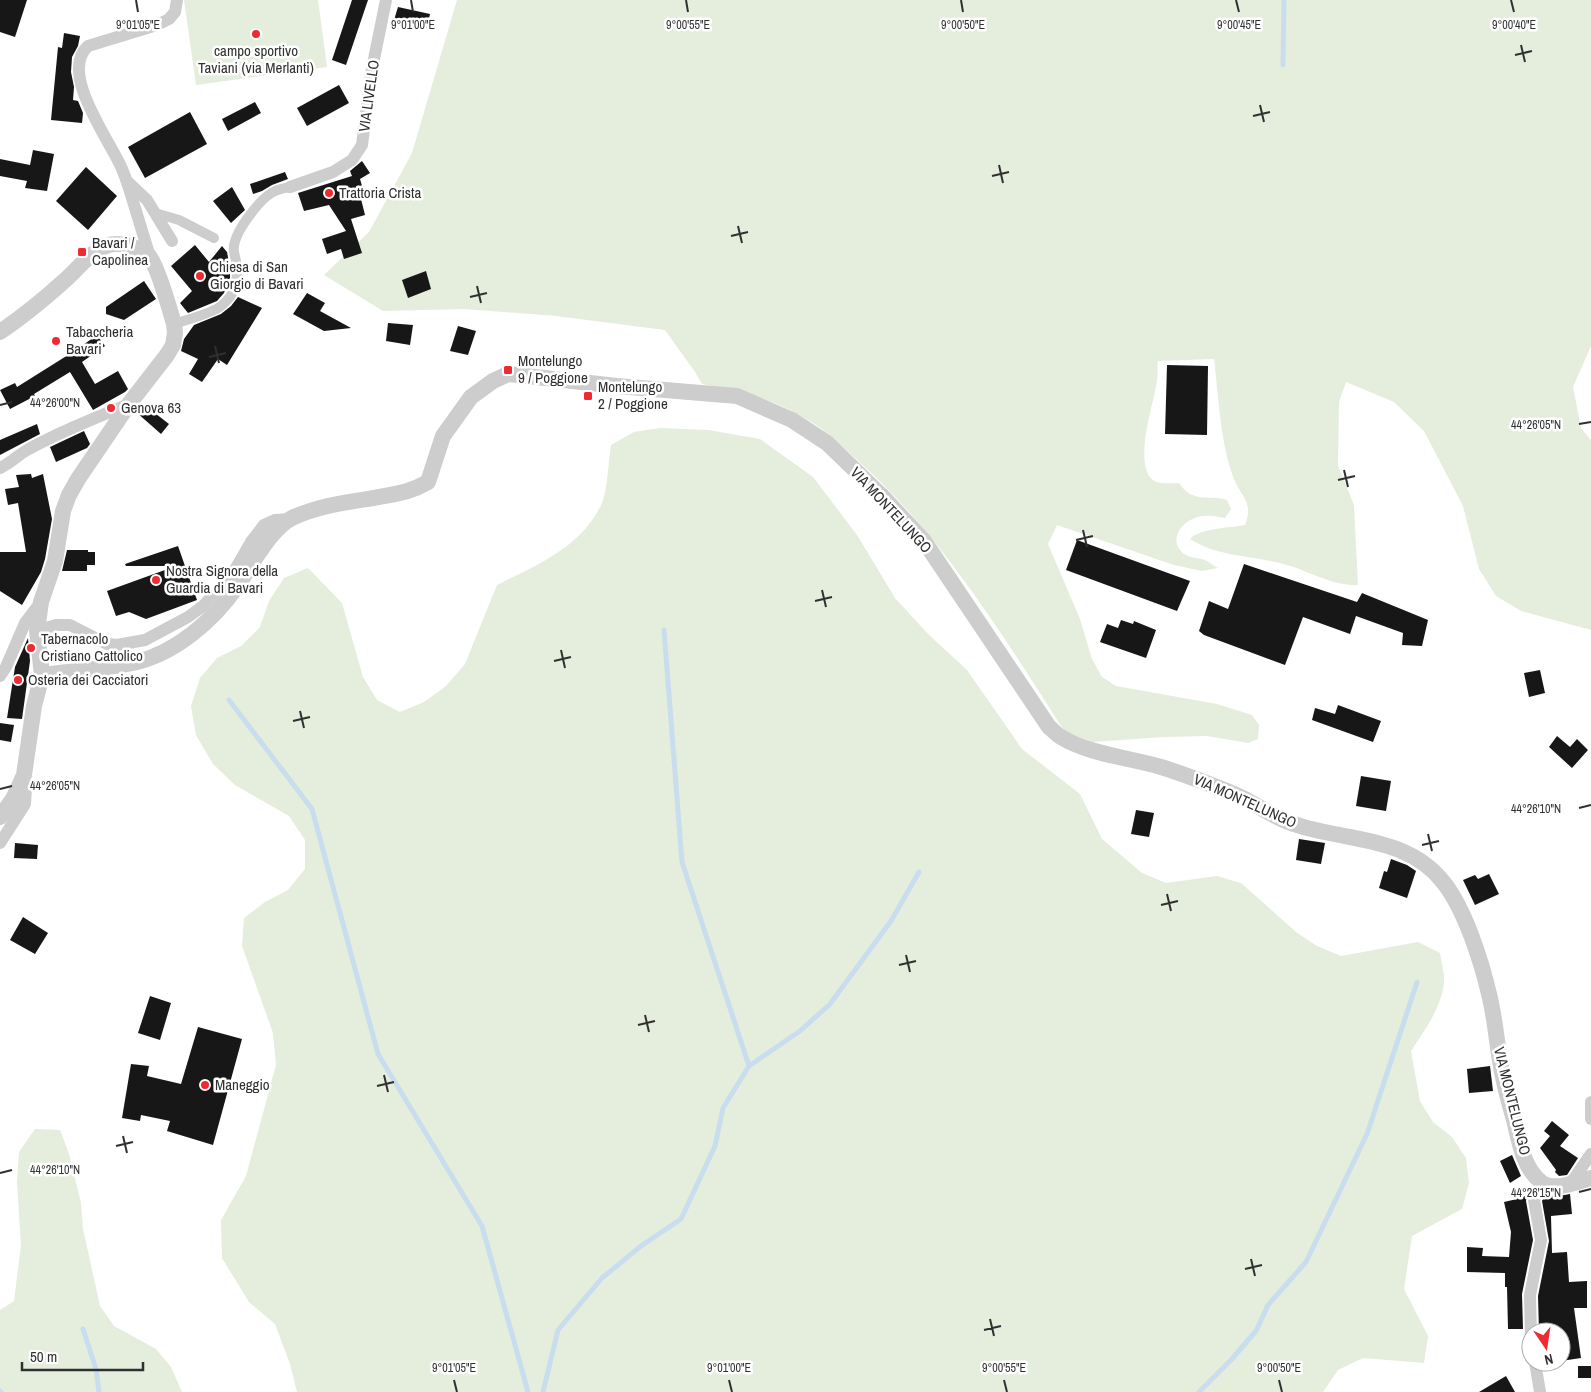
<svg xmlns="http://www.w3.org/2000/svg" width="1591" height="1392" viewBox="0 0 1591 1392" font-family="'Archivo Narrow',sans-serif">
  <rect width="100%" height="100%" fill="#fff"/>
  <g fill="#e5eddd">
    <path d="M 184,0 L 318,0 L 327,67 L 196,85 Z"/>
    <path d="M 457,0 L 1591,0 L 1591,346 L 1573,387 L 1581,428 L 1591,440 L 1591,630 L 1521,611 L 1496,596 L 1479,569 L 1463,506 L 1424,431 L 1394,402 L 1346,382 L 1339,402 L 1338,466 L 1354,505 L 1358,585 C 1333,586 1311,572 1287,565 C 1255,555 1219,558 1190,539 C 1200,528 1230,528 1245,525 C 1254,503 1242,498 1234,479 C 1220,442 1219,399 1214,359 L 1158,361 C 1157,367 1158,374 1157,380 C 1155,401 1130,469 1156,482 C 1161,484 1173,483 1179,483 C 1193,504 1207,494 1227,500 L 1231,509 L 1225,518 C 1219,517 1211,515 1205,516 C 1189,516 1168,533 1180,550 C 1185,558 1196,557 1205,560 C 1209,562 1214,566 1218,568 L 1202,571 L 1174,565 L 1057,525 L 1048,544 L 1080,619 L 1092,659 L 1102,677 L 1116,686 L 1217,704 L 1252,715 L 1259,725 L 1258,739 L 1248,743 L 1207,736 L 1165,737 L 1092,742 L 1065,732 C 1003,636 942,535 856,459 C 839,443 821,426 799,415 C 769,398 736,391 702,384 L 695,372 L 665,330 L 556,316 L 464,309 L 383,311 L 324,275 L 369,232 L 412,153 Z"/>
    <path d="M 660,428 L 708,430 L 760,439 L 813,477 L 857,535 L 895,598 L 928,634 L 967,670 L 1022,749 L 1080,794 L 1102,839 L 1142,873 L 1166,883 L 1217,876 L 1241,883 L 1296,932 L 1317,946 L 1341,956 L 1418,942 L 1440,953 C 1441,960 1443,968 1444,976 C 1445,1004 1425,1029 1411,1051 L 1420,1101 L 1433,1122 L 1452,1137 L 1466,1158 L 1469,1183 L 1462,1209 L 1412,1236 L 1404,1289 L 1428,1336 L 1424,1363 L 1363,1358 L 1338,1370 L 1323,1392 L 297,1392 L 290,1364 L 275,1324 L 249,1302 L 222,1258 L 221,1220 L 246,1176 L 276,1065 L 273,1033 L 242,946 L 244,918 L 265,902 L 288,890 L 305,869 L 305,840 L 289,816 L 235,785 L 213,764 L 196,735 L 191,706 L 200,678 L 217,658 L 241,646 L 260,627 L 269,601 L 284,578 L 308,568 L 342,603 L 363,677 L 377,700 L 400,712 L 424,702 L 446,686 L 465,664 L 497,585 C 537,565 582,547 602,503 C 607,492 609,459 611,445 L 634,432 Z"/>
    <path d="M 35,1129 L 60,1130 L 69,1154 L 81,1203 L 83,1229 L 100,1306 L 114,1326 L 156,1349 L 171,1367 L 182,1392 L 0,1392 L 0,1310 L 14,1301 L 21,1246 L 17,1183 L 19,1152 Z"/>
  </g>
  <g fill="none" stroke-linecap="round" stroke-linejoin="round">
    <g stroke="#c8deee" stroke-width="5">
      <path d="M 1283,65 L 1284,0"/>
      <path d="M 664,630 L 682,862 L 749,1066"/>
      <path d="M 229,700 L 312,809 L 378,1054 L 482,1226 L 528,1392"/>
      <path d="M 83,1329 L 96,1369 L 99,1392"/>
      <path d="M 0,1391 L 1,1392"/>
      <path d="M 543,1392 L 558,1330 L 602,1278 L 641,1246 L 681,1219 L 715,1146 L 723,1108 L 749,1066 L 800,1031 L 830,1004 L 891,921 L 919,872"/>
      <path d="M 1199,1392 L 1231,1360 L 1256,1331 L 1268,1305 L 1306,1262 L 1367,1134 L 1417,982"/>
    </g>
  </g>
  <g fill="#171717">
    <path d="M 0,0 L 27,0 L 15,37 L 0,32 Z"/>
    <path d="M 352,0 L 368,0 L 346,65 L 332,60 Z"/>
    <path d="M 398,7 L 430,14 L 427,28 L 394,20 Z"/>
    <path d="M 64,33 L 80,36 L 78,46 L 72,57 L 71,72 L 74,87 L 73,100 L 78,101 L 83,113 L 82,123 L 51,120 L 58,47 L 62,48 Z"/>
    <path d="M 339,85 L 349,103 L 307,126 L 297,108 Z"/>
    <path d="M 255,102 L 261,113 L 228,131 L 222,119 Z"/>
    <path d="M 190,112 L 207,144 L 145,178 L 128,147 Z"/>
    <path d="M 33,150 L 54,154 L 47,191 L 25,188 L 27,181 L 0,176 L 0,159 L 30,165 Z"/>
    <path d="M 362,161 L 370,173 L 360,179 L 365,196 L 361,199 L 365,215 L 351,219 L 362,253 L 344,259 L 341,249 L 327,254 L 322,239 L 346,231 L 329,205 L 304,211 L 298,193 L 352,176 L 350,171 Z"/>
    <path d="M 86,167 L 117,196 L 88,230 L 56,201 Z"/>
    <path d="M 285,172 L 288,179 L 272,185 L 262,191 L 253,194 L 250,184 Z"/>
    <path d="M 232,187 L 245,210 L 231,223 L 213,201 Z"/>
    <path d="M 195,245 L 209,262 L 222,246 L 227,252 L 230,268 L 230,278 L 224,293 L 217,301 L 188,313 L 180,303 L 192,291 L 171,266 Z"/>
    <path d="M 426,271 L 431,289 L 408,298 L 402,280 Z"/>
    <path d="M 144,281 L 156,299 L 124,320 L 106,314 L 106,307 Z"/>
    <path d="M 307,293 L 325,303 L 320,311 L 351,328 L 324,331 L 293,314 Z"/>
    <path d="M 238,297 L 262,308 L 227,365 L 218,359 L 202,382 L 189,374 L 198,359 L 181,351 L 184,339 L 194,325 L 221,314 L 231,306 Z"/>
    <path d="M 388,323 L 413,325 L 410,345 L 386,341 Z"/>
    <path d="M 458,326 L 476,331 L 468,355 L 450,351 Z"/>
    <path d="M 97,335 L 105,346 L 82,362 L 95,384 L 118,371 L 128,389 L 125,392 L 93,410 L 70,372 L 34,394 L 35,396 L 10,409 L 0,390 L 15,383 L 17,387 L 76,350 Z"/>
    <path d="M 1167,365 L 1208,366 L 1207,435 L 1165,434 Z"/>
    <path d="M 142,403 L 169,424 L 161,434 L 136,412 Z"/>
    <path d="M 37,424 L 40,434 L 0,455 L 0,440 Z"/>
    <path d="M 84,431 L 90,444 L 87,448 L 56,462 L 50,447 Z"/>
    <path d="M 31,474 L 32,478 L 43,474 L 52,519 L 45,559 L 41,572 L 22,605 L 0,591 L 0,552 L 26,552 L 18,503 L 8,505 L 5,489 L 19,487 L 16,475 Z"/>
    <path d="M 1077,540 L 1190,581 L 1177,611 L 1066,570 Z"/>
    <path d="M 178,546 L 197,600 L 146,619 L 129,612 L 116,616 L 107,591 L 176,566 L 126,566 L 125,564 Z"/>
    <path d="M 67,550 L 88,550 L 88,552 L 95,552 L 95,565 L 87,565 L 87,571 L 62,571 Z"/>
    <path d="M 1244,564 L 1357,602 L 1362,593 L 1428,620 L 1422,646 L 1402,645 L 1403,633 L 1356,616 L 1350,634 L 1303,617 L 1285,665 L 1204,635 L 1199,631 L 1209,601 L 1228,609 Z"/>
    <path d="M 1121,620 L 1133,624 L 1134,621 L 1156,630 L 1146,658 L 1100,642 L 1107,624 L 1118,628 Z"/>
    <path d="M 28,638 L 30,661 L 22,719 L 7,718 L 15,667 Z"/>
    <path d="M 1540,670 L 1545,693 L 1529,697 L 1524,673 Z"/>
    <path d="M 1338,705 L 1381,721 L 1373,742 L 1312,720 L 1315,708 L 1335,714 Z"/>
    <path d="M 0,723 L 14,725 L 11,742 L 0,740 Z"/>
    <path d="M 1557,736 L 1570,747 L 1577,739 L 1588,750 L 1572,768 L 1549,747 Z"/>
    <path d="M 1361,776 L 1391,781 L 1386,811 L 1356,806 Z"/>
    <path d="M 1136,810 L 1154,813 L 1149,837 L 1131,834 Z"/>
    <path d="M 1299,839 L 1325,843 L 1321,864 L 1296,860 Z"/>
    <path d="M 15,843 L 38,845 L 37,859 L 14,858 Z"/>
    <path d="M 1391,859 L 1407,865 L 1416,871 L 1407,898 L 1379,888 L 1384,871 L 1387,872 Z"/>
    <path d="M 1489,874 L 1499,894 L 1475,905 L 1463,880 L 1475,875 L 1478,879 Z"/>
    <path d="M 23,917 L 48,933 L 35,954 L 10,940 Z"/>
    <path d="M 150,996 L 171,1003 L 160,1040 L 138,1033 Z"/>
    <path d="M 198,1027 L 242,1039 L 213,1145 L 167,1131 L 170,1121 L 141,1115 L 140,1121 L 122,1118 L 131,1064 L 149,1066 L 147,1076 L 181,1084 Z"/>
    <path d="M 1490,1066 L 1493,1091 L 1469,1093 L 1467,1069 Z"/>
    <path d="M 1552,1121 L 1569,1135 L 1560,1146 L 1578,1158 L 1567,1175 L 1559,1176 L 1555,1172 L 1556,1170 L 1540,1148 L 1550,1136 L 1544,1131 Z"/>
    <path d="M 1512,1155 L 1521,1176 L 1510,1183 L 1500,1161 Z"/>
    <path d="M 1570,1194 L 1572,1214 L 1551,1216 L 1552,1253 L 1567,1252 L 1569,1282 L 1587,1281 L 1587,1308 L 1574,1308 L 1581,1358 L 1561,1361 L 1561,1332 L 1539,1332 L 1538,1296 L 1549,1241 L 1542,1201 L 1545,1195 L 1559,1196 Z"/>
    <path d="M 1527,1196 L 1526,1201 L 1533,1240 L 1522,1294 L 1523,1329 L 1508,1329 L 1507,1287 L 1505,1287 L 1505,1273 L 1467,1272 L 1467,1247 L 1483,1248 L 1482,1256 L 1509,1257 L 1511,1232 L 1504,1202 L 1517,1199 L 1516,1197 Z"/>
    <rect x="1578" y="1366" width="13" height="12"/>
    <path d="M 1506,1376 L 1515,1392 L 1479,1392 Z"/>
  </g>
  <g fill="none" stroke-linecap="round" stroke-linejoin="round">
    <g stroke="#cdcdcd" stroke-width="10">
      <path d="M 155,213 L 179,220 L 214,238"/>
      <path d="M 174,324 C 186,320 213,313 221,306 C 236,295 239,277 236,261 C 235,255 233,252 234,246 C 236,230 261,197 275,191 C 279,189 285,188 290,187"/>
    </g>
    <g stroke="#cdcdcd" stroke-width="12">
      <path d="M 128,182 L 147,200 L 172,241"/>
      <path d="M 290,187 L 333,172 L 352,160 L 362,145 L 371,74 L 386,0"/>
      <path d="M 150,257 C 144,237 138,218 132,198 C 129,188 126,178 122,169 C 111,142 58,73 88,46 L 157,25 L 169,19 L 175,12 L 177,0"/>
      <path d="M 0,468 C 11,463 19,454 29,449 C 61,431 96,418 129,404"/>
      <path d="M 37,631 L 56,625 L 70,625 L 107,644 L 117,645 L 145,640 L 188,617 L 203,606 L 233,573 L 251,542 L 264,525 L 275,520 L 291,519"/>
      <path d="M 0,676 L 6,667 L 25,623 L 41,602"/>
      <path d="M 0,843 L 25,804 L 26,788 L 24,775"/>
      <path d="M 1591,1102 L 1591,1119"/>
      <path d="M 1571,1183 L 1591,1154"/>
      <path d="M 1531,1339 L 1530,1295 L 1541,1240 L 1534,1200 L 1542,1183"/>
      <path d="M 1535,1362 L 1540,1392"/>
    </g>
    <g stroke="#cdcdcd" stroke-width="16">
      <path d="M 0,332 C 22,317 43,300 63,282 C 76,271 90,252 106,246 C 119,241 140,247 149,256 C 157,265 170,310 174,324 L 175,333 L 173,345 L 167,355 L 129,404 L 78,479 L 69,495 L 63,511 L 55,561 L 41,602 L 37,631 L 42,675 L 34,706 L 24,775 L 13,799 L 0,817"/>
      <path d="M 42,675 C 72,671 103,669 133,663 C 175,654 214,620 238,585 C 251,566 271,528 292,518 C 317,506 347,502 374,498 C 395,494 409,493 428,482 L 443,436 L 471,397 L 493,381 L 508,374 L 617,386 L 737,396 L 792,420 L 827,443 L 884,498 L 924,541 L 1049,727 C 1053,730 1057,735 1061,737 C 1088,754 1131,758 1161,767 C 1184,774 1207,783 1229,792 C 1252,800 1271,817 1294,824 C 1346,842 1407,835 1444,883 C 1465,910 1481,960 1489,994 C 1496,1021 1497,1050 1503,1077 C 1506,1092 1510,1106 1514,1120 C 1519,1140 1523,1168 1541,1182 C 1554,1192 1577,1182 1591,1178"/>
    </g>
  </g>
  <path fill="none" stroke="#303030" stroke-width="2" d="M 136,0 L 138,12M 411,0 L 413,12M 686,0 L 688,12M 961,0 L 963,12M 1236,0 L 1239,12M 1511,0 L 1514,12M 1521,45 L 1525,62M 1515,55 L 1532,51M 1260,105 L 1264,122M 1253,116 L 1270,112M 999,165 L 1003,183M 992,176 L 1009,172M 738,226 L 742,243M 731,236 L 748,232M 477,286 L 481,303M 470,297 L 487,293M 215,346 L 219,363M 209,357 L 226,353M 0,405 L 12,402M 1579,424 L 1591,422M 1344,470 L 1348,487M 1338,480 L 1355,476M 1083,530 L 1087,547M 1076,540 L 1093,536M 822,590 L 826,607M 815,601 L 832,597M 561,650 L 565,668M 554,661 L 571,657M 300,711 L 304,728M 293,721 L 310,717M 0,789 L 12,786M 1579,808 L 1591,805M 1428,834 L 1432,851M 1422,845 L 1439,841M 1167,894 L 1171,911M 1161,905 L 1178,901M 906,955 L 910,972M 899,965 L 916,961M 645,1015 L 649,1032M 638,1025 L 655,1021M 384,1075 L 388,1092M 377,1086 L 394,1082M 123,1136 L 127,1153M 116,1146 L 133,1142M 0,1173 L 12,1170M 1579,1192 L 1591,1189M 1251,1259 L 1255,1276M 1245,1269 L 1262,1265M 990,1319 L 994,1336M 984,1330 L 1001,1326M 454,1380 L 457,1392M 729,1380 L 732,1392M 1004,1380 L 1007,1392M 1279,1380 L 1282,1392"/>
  <g fill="#ee2a33" stroke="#fff" stroke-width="2">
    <circle cx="256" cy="34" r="5"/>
    <circle cx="329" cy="193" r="5"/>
    <rect x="77" y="247" width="10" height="10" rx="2.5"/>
    <circle cx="200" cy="276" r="5"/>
    <circle cx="56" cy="341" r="5"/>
    <rect x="503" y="365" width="10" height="10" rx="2.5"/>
    <rect x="583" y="391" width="10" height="10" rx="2.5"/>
    <circle cx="111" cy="408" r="5"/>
    <circle cx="156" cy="580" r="5"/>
    <circle cx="31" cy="648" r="5"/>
    <circle cx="18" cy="680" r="5"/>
    <circle cx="205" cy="1085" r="5"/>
  </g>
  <g text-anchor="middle" stroke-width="5" stroke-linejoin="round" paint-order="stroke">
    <g font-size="15" fill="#303030" stroke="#fff" text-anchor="start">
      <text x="256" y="56" text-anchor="middle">campo sportivo<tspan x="256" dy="17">Taviani (via Merlanti)</tspan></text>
      <text x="339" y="198">Trattoria Crista</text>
      <text x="92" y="248">Bavari /<tspan x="92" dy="17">Capolinea</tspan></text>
      <text x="210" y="272">Chiesa di San<tspan x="210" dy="17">Giorgio di Bavari</tspan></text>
      <text x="66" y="337">Tabaccheria<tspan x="66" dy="17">Bavari</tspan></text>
      <text x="518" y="366">Montelungo<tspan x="518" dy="17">9 / Poggione</tspan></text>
      <text x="598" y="392">Montelungo<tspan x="598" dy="17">2 / Poggione</tspan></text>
      <text x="121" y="413">Genova 63</text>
      <text x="166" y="576">Nostra Signora della<tspan x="166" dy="17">Guardia di Bavari</tspan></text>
      <text x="41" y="644">Tabernacolo<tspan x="41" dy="17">Cristiano Cattolico</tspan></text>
      <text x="28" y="685">Osteria dei Cacciatori</text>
      <text x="215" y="1090">Maneggio</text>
    </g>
    <g font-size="15" fill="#303030" stroke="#fff">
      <text transform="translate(369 96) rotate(-82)" y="5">VIA LIVELLO</text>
      <text transform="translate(891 510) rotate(47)" y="5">VIA MONTELUNGO</text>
      <text transform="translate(1245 801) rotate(24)" y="5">VIA MONTELUNGO</text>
      <text transform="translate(1512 1101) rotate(76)" y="5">VIA MONTELUNGO</text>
    </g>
  </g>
  <g font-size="12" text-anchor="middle" fill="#303030" stroke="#fff" stroke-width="5" stroke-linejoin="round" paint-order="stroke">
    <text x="138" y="29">9°01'05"E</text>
    <text x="413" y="29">9°01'00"E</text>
    <text x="688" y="29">9°00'55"E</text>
    <text x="963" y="29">9°00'50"E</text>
    <text x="1239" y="29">9°00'45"E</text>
    <text x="1514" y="29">9°00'40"E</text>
    <text x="55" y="407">44°26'00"N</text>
    <text x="1536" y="429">44°26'05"N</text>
    <text x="55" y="790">44°26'05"N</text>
    <text x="1536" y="813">44°26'10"N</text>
    <text x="55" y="1174">44°26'10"N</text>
    <text x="1536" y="1197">44°26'15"N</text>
    <text x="454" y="1372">9°01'05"E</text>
    <text x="729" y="1372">9°01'00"E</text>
    <text x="1004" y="1372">9°00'55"E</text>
    <text x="1279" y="1372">9°00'50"E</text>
  </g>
  <g transform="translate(1546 1347) rotate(167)"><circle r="24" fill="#ffffff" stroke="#acacac"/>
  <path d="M0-4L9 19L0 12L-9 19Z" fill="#ee2a33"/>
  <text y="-8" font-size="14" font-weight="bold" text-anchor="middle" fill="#303030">N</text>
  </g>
  <path d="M22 1362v8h121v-8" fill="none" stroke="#303030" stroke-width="2.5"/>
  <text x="30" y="1362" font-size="15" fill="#303030" stroke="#ffffff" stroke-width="4" paint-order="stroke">50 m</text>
</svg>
